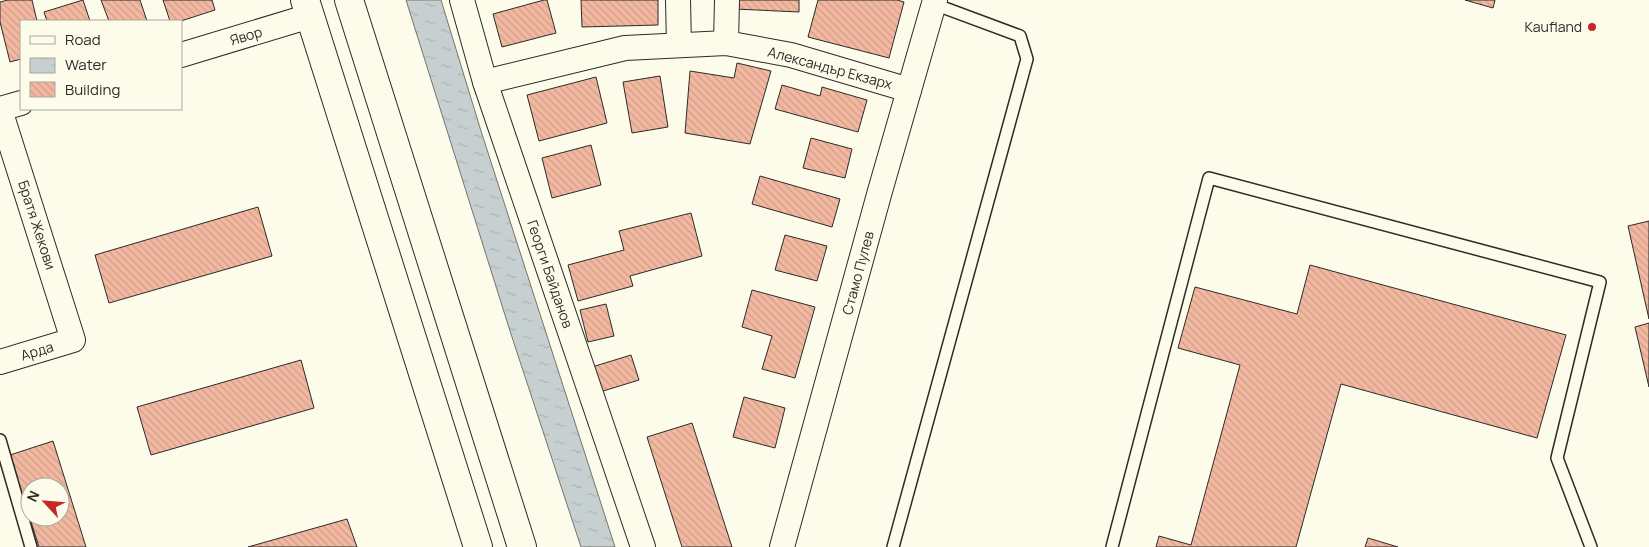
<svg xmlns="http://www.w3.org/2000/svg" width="1649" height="547" viewBox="0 0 1649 547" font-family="Manrope,sans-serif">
  <defs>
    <pattern id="water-ripples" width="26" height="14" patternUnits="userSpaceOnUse" patternTransform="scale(1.25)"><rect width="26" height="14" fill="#c7d0d0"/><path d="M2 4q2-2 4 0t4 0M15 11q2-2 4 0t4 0" fill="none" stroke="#abb3b3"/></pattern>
    <pattern id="building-back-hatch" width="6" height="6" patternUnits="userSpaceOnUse" patternTransform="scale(1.25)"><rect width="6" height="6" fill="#f2b8a0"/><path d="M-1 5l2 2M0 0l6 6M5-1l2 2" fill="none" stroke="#d09e8a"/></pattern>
  </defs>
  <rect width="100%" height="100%" fill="#fdfbea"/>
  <path fill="url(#water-ripples)" stroke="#74746e" d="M 406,0 L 441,0 L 481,131 L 615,547 L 581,547 L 510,331 Z"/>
  <g fill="url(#building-back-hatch)" stroke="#2b2b2b" fill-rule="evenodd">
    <path d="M 8,0 L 32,0 L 37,21 L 21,21 L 21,59 L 10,62 L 0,22 L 0,2 Z"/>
    <path d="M 83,0 L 90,21 L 47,21 L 44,12 Z"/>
    <path d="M 101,0 L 140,0 L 147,21 L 109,21 Z"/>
    <path d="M 163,0 L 212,0 L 215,10 L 181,21 L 170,21 Z"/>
    <path d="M 544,0 L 547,0 L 556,33 L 502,47 L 493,14 Z"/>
    <path d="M 581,0 L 658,0 L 658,25 L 582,27 Z"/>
    <path d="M 735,0 L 799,0 L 799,12 L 735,9 Z"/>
    <path d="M 818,0 L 897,0 L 904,2 L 889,58 L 808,37 Z"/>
    <path d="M 1465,0 L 1495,0 L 1493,8 Z"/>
    <path d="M 737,63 L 771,71 L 750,144 L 685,133 L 690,71 L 734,78 Z"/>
    <path d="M 660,76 L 668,127 L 632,133 L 623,82 Z"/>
    <path d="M 596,77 L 607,123 L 539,141 L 527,95 Z"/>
    <path d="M 782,85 L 820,96 L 822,87 L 867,100 L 858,132 L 775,109 Z"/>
    <path d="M 811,138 L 852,149 L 845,178 L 803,168 Z"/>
    <path d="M 591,145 L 601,185 L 552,198 L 542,158 Z"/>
    <path d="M 760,176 L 840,199 L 832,227 L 752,204 Z"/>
    <path d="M 258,207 L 272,256 L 109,303 L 95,255 Z"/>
    <path d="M 691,213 L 702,256 L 630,276 L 633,286 L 578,301 L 568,265 L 624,250 L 619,231 Z"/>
    <path d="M 1649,221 L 1649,319 L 1628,226 Z"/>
    <path d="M 785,235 L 827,246 L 817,281 L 775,270 Z"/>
    <path d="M 1310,265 L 1566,335 L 1537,438 L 1341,384 L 1296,547 L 1156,547 L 1159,536 L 1191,545 L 1240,365 L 1178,348 L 1195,287 L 1297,314 Z"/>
    <path d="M 752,290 L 815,307 L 795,378 L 762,369 L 772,336 L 742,327 Z"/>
    <path d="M 606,304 L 614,336 L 588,342 L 580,310 Z"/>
    <path d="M 1649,323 L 1649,387 L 1635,327 Z"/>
    <path d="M 631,355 L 639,380 L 600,392 L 592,367 Z"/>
    <path d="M 301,360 L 314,408 L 151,455 L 137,407 Z"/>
    <path d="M 744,397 L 785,408 L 775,448 L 733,437 Z"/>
    <path d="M 692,423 L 732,547 L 682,547 L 647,437 Z"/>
    <path d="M 53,441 L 86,547 L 39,547 L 10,455 ZM 30,487 L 60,487 L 60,517 L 30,517 Z"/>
    <path d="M 347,519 L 357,547 L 248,547 Z"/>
    <path d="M 1368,538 L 1398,547 L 1365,547 Z"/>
  </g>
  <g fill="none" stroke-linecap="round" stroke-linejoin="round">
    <defs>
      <g id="service">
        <path d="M 0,440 L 31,547"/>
        <path d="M 893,547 L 1027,59 L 1020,36 L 934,4"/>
        <path d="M 1112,547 L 1209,178 L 1600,282 L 1557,458 L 1591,547"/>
      </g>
      <g id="minor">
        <path d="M 462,0 L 485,82 L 643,547"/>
        <path d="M 678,0 L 679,45"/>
        <path d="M 726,43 L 727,0"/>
        <path d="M 181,55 L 310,16"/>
        <path d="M 485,82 L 625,48 L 726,43 L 791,55 L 909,90"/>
        <path d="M 0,109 L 21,103"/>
        <path d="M 0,110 L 73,340 L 0,362"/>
        <path d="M 782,547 L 880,191 L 935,0"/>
      </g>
      <g id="secondary">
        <path d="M 305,0 L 478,547"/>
        <path d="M 349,0 L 522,547"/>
      </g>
    </defs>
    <use href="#service" stroke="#2b2b2b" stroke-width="14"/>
    <use href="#minor" stroke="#2b2b2b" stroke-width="26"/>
    <use href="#secondary" stroke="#2b2b2b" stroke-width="30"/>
    <use href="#service" stroke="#fdfbea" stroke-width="11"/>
    <use href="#minor" stroke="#fdfbea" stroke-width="24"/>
    <use href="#secondary" stroke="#fdfbea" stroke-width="28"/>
  </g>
  <circle fill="#c62828" stroke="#fdfbea" stroke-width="2" cx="1592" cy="27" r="5"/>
  <g text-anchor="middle" stroke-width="4" stroke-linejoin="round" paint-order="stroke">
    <g font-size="14" fill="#2b2b2b" stroke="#fdfbea" text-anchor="end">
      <text x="1582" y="32">Kaufland</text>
    </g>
    <g font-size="14" fill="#2b2b2b" stroke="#fdfbea">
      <text transform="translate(246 36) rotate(-17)" y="5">Явор</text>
      <text transform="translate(830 68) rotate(15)" y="5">Александър Екзарх</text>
      <text transform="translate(37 225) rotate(72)" y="5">Братя Жекови</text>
      <text transform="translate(858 273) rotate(-75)" y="5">Стамо Пулев</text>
      <text transform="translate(550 274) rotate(71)" y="5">Георги Байданов</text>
      <text transform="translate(37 351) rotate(-17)" y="5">Арда</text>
    </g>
  </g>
  <rect x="20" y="20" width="162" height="90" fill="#fdfbea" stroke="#a9a89e"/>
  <rect x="30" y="36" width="25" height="8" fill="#fdfbea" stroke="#a9a89e"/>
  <text x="65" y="45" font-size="15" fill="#2b2b2b">Road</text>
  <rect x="30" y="58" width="25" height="15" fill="url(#water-ripples)" stroke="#a9a89e"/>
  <text x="65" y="70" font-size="15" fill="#2b2b2b">Water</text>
  <rect x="30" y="82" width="25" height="15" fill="url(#building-back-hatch)" stroke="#a9a89e"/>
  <text x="65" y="95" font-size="15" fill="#2b2b2b">Building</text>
  <g transform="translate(45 502) rotate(296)"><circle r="24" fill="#fdfbea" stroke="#a9a89e"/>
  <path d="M0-4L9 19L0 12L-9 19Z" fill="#c62828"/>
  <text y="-8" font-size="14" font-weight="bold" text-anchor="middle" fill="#2b2b2b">N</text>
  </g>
</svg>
